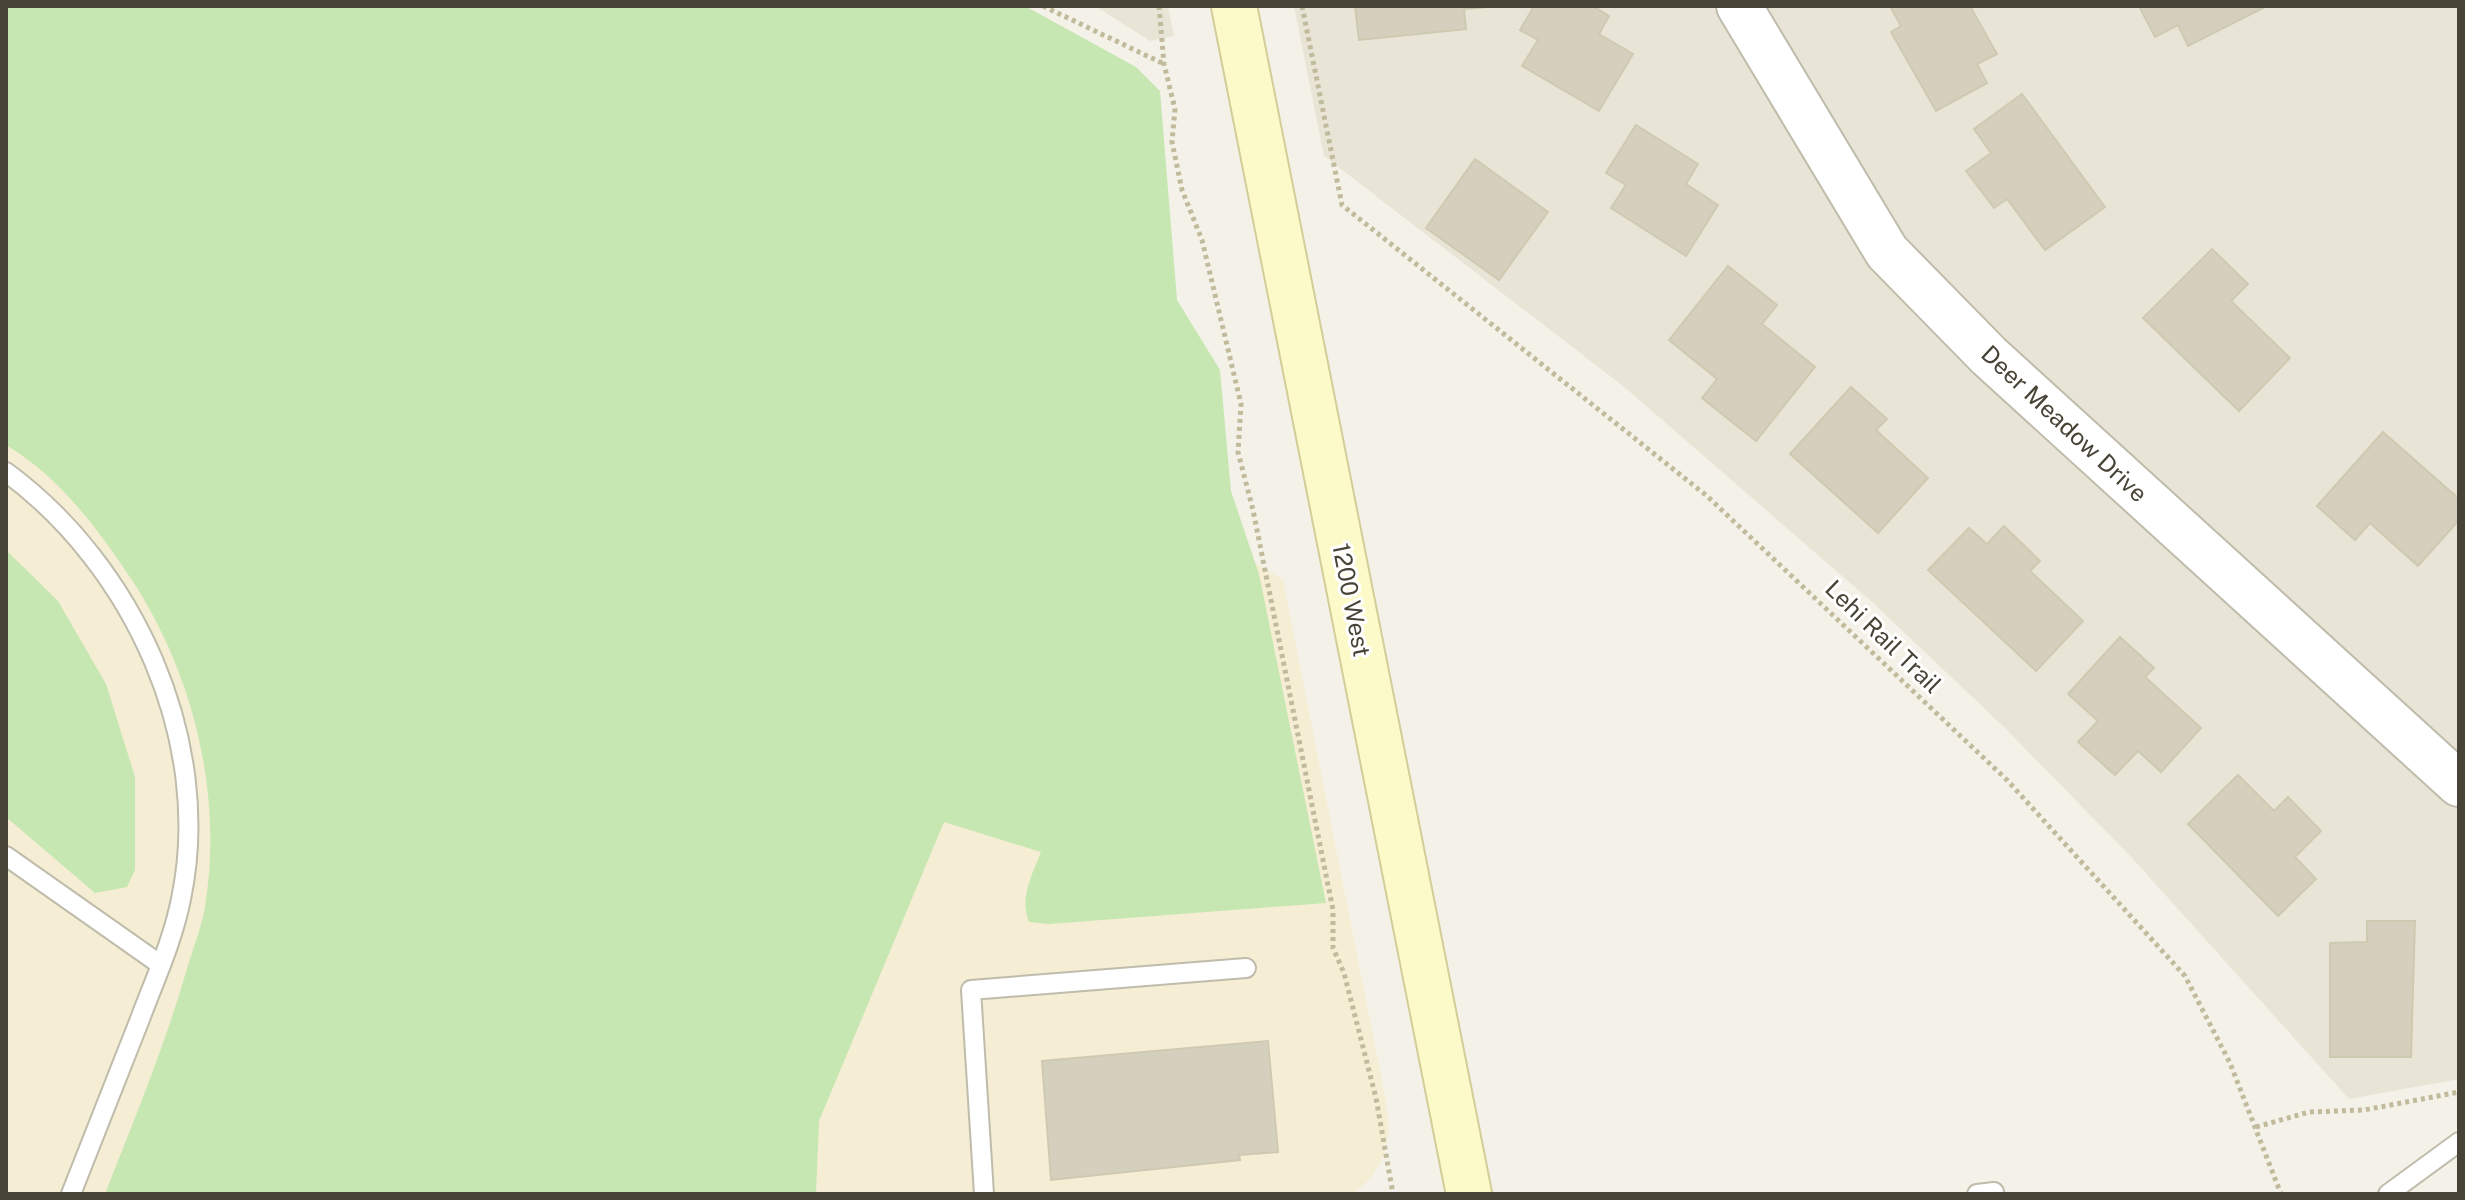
<svg xmlns="http://www.w3.org/2000/svg" width="2465" height="1200" viewBox="0 0 2465 1200" font-family="'Public Sans',sans-serif">
  <rect width="100%" height="100%" fill="#f4f2e8"/>
  <g fill="#e8e5d7">
    <path d="M 1095,6 L 1168,6 L 1174,36 L 1150,41 Z"/>
    <path d="M 1294,6 L 2459,6 L 2459,1079 L 2349,1099 L 2133,859 L 2006,729 L 1871,601 L 1623,386 L 1324,156 Z"/>
  </g>
  <path fill="#f5edd4" d="M 6,6 L 1104,466 L 1283,580 L 1386,1102 L 1389,1129 L 1384,1156 L 1370,1179 L 1353,1194 L 6,1194 Z"/>
  <g fill="#c6e7b2">
    <path d="M 6,6 L 1025,6 L 1136,67 L 1160,91 L 1177,300 L 1220,370 L 1231,491 L 1259,574 L 1326,903 L 1049,924 L 1029,922 C 1019,898 1032,875 1041,852 L 944,822 L 819,1121 L 816,1194 L 105,1194 C 134,1120 164,1048 186,972 C 192,951 201,929 205,907 C 224,790 191,663 123,567 C 92,521 55,474 6,445 Z"/>
    <path d="M 6,550 L 58,601 L 106,684 L 135,777 L 135,870 L 127,887 L 95,893 L 6,817 Z"/>
  </g>
  <g fill="#d5d0be" stroke="#d0c9b1" stroke-width="2">
    <path d="M 1355,6 L 1488,6 L 1488,7 L 1464,9 L 1466,29 L 1359,40 Z"/>
    <path d="M 1534,6 L 1593,6 L 1609,16 L 1599,34 L 1633,54 L 1599,111 L 1522,66 L 1538,40 L 1520,30 Z"/>
    <path d="M 1890,6 L 1970,6 L 1997,54 L 1977,64 L 1987,83 L 1936,111 L 1891,32 L 1901,26 Z"/>
    <path d="M 2139,6 L 2267,6 L 2188,46 L 2178,25 L 2155,37 Z"/>
    <path d="M 2022,94 L 2105,207 L 2045,250 L 2007,199 L 1994,208 L 1966,171 L 1991,153 L 1974,129 Z"/>
    <path d="M 1636,125 L 1698,164 L 1686,184 L 1718,205 L 1686,256 L 1611,208 L 1626,185 L 1606,173 Z"/>
    <path d="M 1475,159 L 1548,212 L 1499,280 L 1426,228 Z"/>
    <path d="M 2212,249 L 2248,284 L 2231,301 L 2290,358 L 2239,411 L 2143,318 Z"/>
    <path d="M 1728,266 L 1777,305 L 1762,324 L 1815,367 L 1756,441 L 1702,398 L 1717,379 L 1669,340 Z"/>
    <path d="M 1851,387 L 1887,419 L 1876,430 L 1928,478 L 1878,533 L 1790,454 Z"/>
    <path d="M 2383,432 L 2459,499 L 2459,520 L 2418,566 L 2370,523 L 2355,540 L 2317,506 Z"/>
    <path d="M 2004,526 L 2040,561 L 2030,571 L 2083,621 L 2036,671 L 1928,570 L 1969,528 L 1987,544 Z"/>
    <path d="M 2120,637 L 2154,668 L 2145,677 L 2201,728 L 2161,772 L 2138,751 L 2115,775 L 2078,742 L 2098,721 L 2068,694 Z"/>
    <path d="M 2238,775 L 2274,811 L 2288,797 L 2321,831 L 2295,857 L 2316,879 L 2278,916 L 2188,824 Z"/>
    <path d="M 2367,921 L 2415,921 L 2411,1057 L 2330,1057 L 2330,943 L 2367,942 Z"/>
    <path d="M 1268,1041 L 1278,1152 L 1239,1155 L 1240,1160 L 1051,1180 L 1042,1061 Z"/>
  </g>
  <g fill="none" stroke-linecap="round" stroke-linejoin="round">
    <defs>
      <g id="service">
        <path d="M 6,472 C 134,566 214,741 181,899 C 173,940 155,979 140,1019 C 117,1077 94,1136 71,1194"/>
        <path d="M 6,856 L 161,965"/>
        <path d="M 984,1194 L 971,990 L 1246,968"/>
        <path d="M 1977,1194 L 1994,1192"/>
        <path d="M 2388,1194 L 2459,1142"/>
      </g>
      <path id="tertiary" d="M 1739,6 L 1887,252 L 1989,356 L 2459,784"/>
      <path id="secondary" d="M 1234,6 L 1469,1194"/>
    </defs>
    <use href="#service" stroke="#bfbcab" stroke-width="22"/>
    <use href="#tertiary" stroke="#bfbcab" stroke-width="48"/>
    <use href="#secondary" stroke="#d3cd99" stroke-width="48"/>
    <g stroke="#c1ba9c" stroke-width="5" stroke-dasharray="4 4" stroke-linecap="butt">
      <path d="M 1043,6 L 1164,64"/>
      <path d="M 1159,6 L 1164,64 L 1175,109 L 1172,142 L 1182,190 L 1202,240 L 1241,404 L 1238,452 L 1253,510 L 1333,910 L 1333,948 L 1344,973 L 1376,1098 L 1393,1194"/>
      <path d="M 1302,6 L 1342,205 L 1707,496 L 2007,780 L 2185,976 L 2230,1063 L 2281,1194"/>
      <path d="M 2256,1127 L 2309,1112 L 2364,1110 L 2459,1092"/>
    </g>
    <use href="#service" stroke="#fff" stroke-width="18"/>
    <use href="#tertiary" stroke="#fff" stroke-width="44"/>
    <use href="#secondary" stroke="#fdfac9" stroke-width="44"/>
  </g>
  <g text-anchor="middle" stroke-width="6" stroke-linejoin="round" paint-order="stroke">
    <g font-size="24" fill="#474437" stroke="#fff">
      <text transform="translate(2064 424) rotate(43)" y="8">Deer Meadow Drive</text>
      <text transform="translate(1351 600) rotate(79)" y="8">1200 West</text>
      <text transform="translate(1883 637) rotate(44)" y="8">Lehi Rail Trail</text>
    </g>
  </g>
  <rect width="2465" height="1200" fill="none" stroke="#474437" stroke-width="16"/>
</svg>
